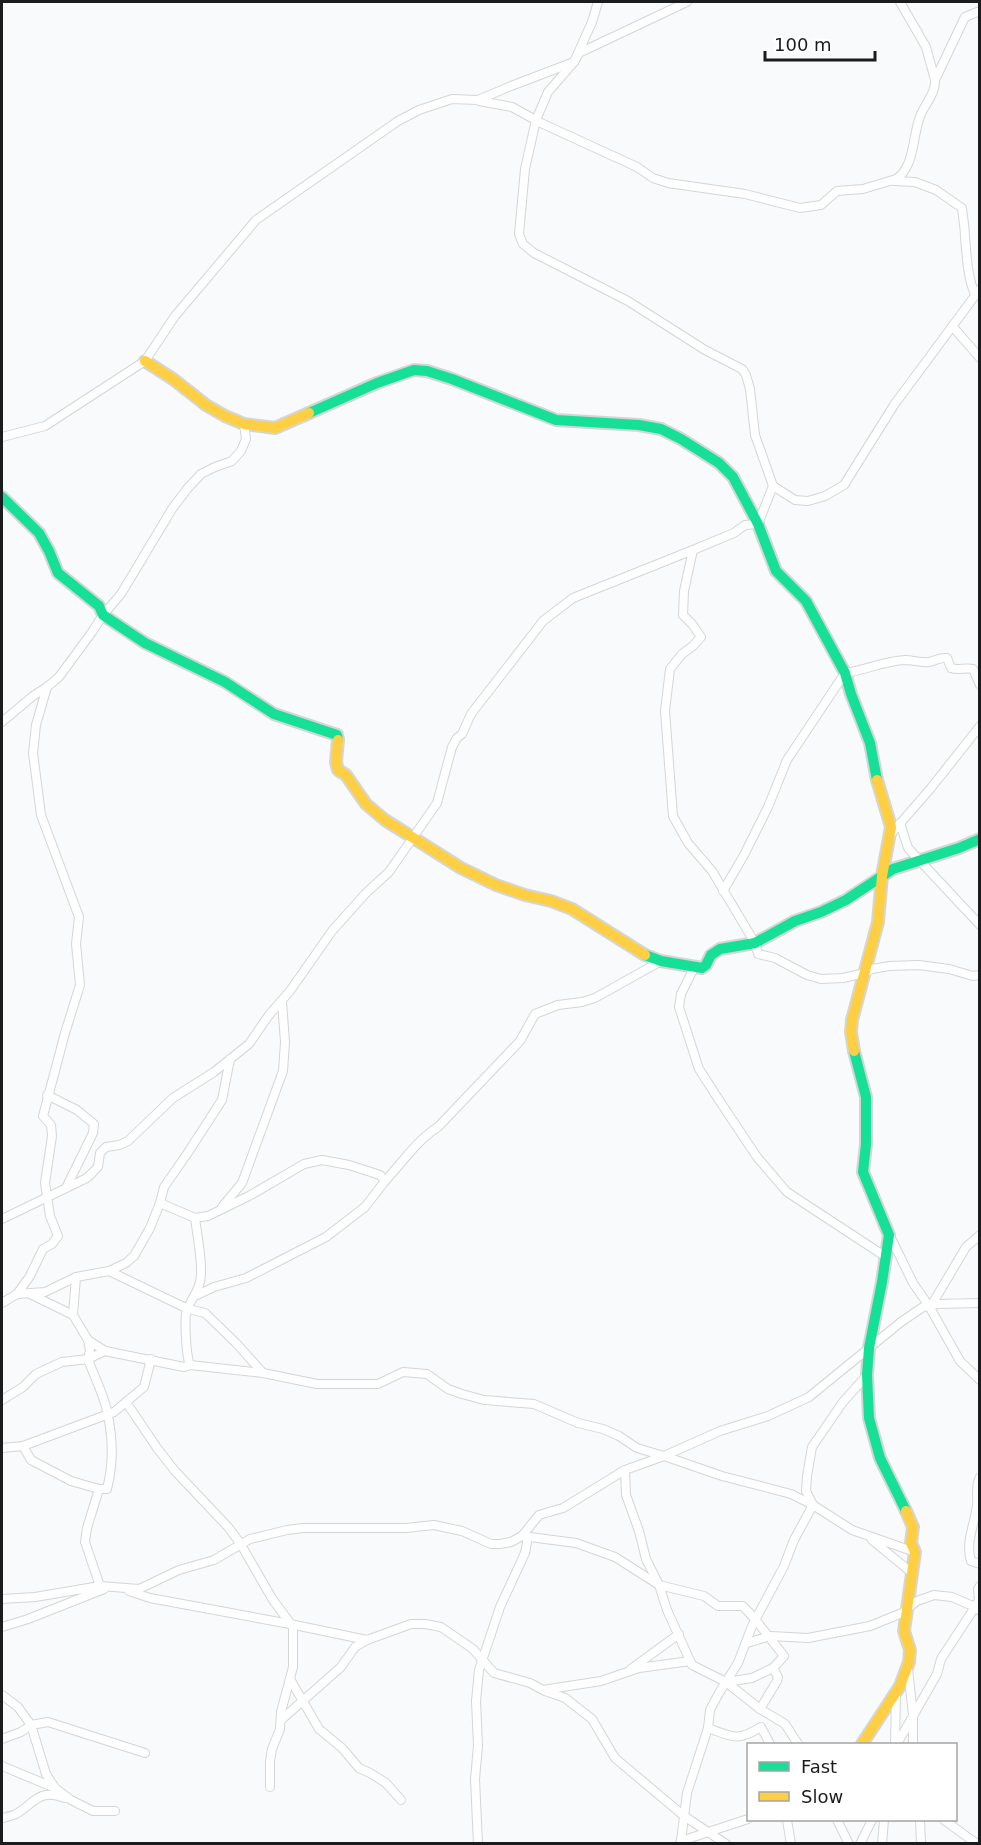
<svg xmlns="http://www.w3.org/2000/svg" width="981" height="1845" viewBox="0 0 981 1845" font-family="'DejaVu Sans',sans-serif">
  <rect width="100%" height="100%" fill="#f8fafb"/>
  <g fill="none" stroke-linecap="round" stroke-linejoin="round">
    <defs>
      <g id="street">
        <path d="M 598,2 L 592,22 L 574,62 L 548,92 L 536,120 L 525,169 L 519,234 L 523,244 L 534,253 L 628,301 L 705,350 L 742,369 L 746,375 L 750,389 L 755,435 L 773,486 L 795,500 L 808,501 L 825,496 L 844,485 L 894,405 L 980,289"/>
        <path d="M 900,2 L 926,47 L 935,80"/>
        <path d="M 479,101 L 512,107 L 541,123 L 637,167 L 653,178 L 668,183 L 745,194 L 800,208 L 821,205 L 837,191 L 863,189 L 893,180 C 900,178 905,171 908,164 C 915,148 914,130 921,114 C 926,103 936,92 935,80 L 965,17 L 980,11"/>
        <path d="M 894,181 L 915,182 L 936,190 L 962,208 C 963,218 965,228 965,237 C 967,258 967,275 975,295"/>
        <path d="M 953,327 L 980,358"/>
        <path d="M 2,437 L 45,426 L 145,361 L 175,316 L 256,220 L 398,121 L 419,110 L 452,99 L 478,100 L 511,86 L 574,62 L 579,53 L 687,2"/>
        <path d="M 693,550 L 684,591 L 683,615 L 692,624 L 701,637 L 693,646 L 682,654 L 670,669 L 665,711 L 673,816 L 688,843 L 712,871 L 755,943 L 758,954 L 775,958 L 807,975 L 821,979 L 843,978 L 865,973 L 872,969 L 889,966 L 919,965 L 949,969 L 973,976 L 980,975"/>
        <path d="M 2,722 L 33,696 L 47,687 L 59,677 L 92,632 L 103,615 L 121,594 L 172,509 L 187,489 L 201,474 L 215,467 L 232,461 L 241,451 L 246,439 L 244,424"/>
        <path d="M 900,823 L 908,848 L 980,925"/>
        <path d="M 891,834 L 931,788 L 980,726"/>
        <path d="M 723,891 L 744,855 L 768,807 L 787,760 L 845,673 C 866,670 884,661 905,660 C 913,660 921,663 929,662 C 935,661 940,657 947,658 L 951,668 C 959,671 964,667 973,669 L 980,685"/>
        <path d="M 695,966 L 681,994 L 679,1007 L 699,1069 L 719,1100 L 757,1157 L 787,1192 L 886,1257"/>
        <path d="M 47,1095 L 77,1110 L 94,1124 L 93,1133 L 66,1188"/>
        <path d="M 160,1203 L 164,1187 L 187,1154 L 222,1100 L 230,1059"/>
        <path d="M 222,1207 L 242,1183 L 283,1071 L 285,1042 L 282,1002"/>
        <path d="M 2,1219 L 87,1178 L 98,1167 L 100,1153 L 106,1147 L 119,1145 L 128,1141 L 173,1098 L 214,1072 L 249,1044 L 269,1015 L 290,991 L 332,931 L 365,894 L 389,872 L 437,803 L 452,747 L 457,738 L 462,734 L 471,714 L 543,621 L 573,598 L 693,550 L 734,533 L 745,525 L 758,524 L 773,486"/>
        <path d="M 890,1236 L 913,1283 L 929,1306 L 960,1361 L 980,1380"/>
        <path d="M 109,1271 L 188,1309 L 205,1313 L 236,1343 L 263,1373"/>
        <path d="M 28,1293 L 73,1315 L 88,1340 L 90,1350 L 88,1359 C 94,1377 105,1396 108,1416 C 113,1440 113,1466 107,1489 L 99,1489 L 87,1528 L 85,1542 L 100,1586"/>
        <path d="M 17,1294 L 30,1276 L 43,1249 L 52,1244 L 58,1236 L 50,1216 L 45,1183 L 52,1136 L 51,1125 L 43,1116 L 65,1033 L 80,985 L 76,944 L 79,917 L 41,815 L 33,753 L 36,725 L 47,687"/>
        <path d="M 195,1296 L 214,1287 L 246,1278 L 326,1237 L 365,1207 L 385,1181"/>
        <path d="M 2,1303 L 17,1294 L 45,1292 L 76,1277 L 109,1271 L 126,1263 L 134,1256 L 150,1228 L 160,1203 L 195,1218 L 208,1216 L 249,1196 L 304,1164 L 322,1160 L 349,1165 L 380,1175 L 385,1181 C 402,1163 417,1140 438,1127 L 520,1041 L 535,1014 L 558,1005 L 582,1002 L 595,998 L 661,961"/>
        <path d="M 931,1306 L 966,1247 L 980,1235"/>
        <path d="M 73,1315 L 76,1277"/>
        <path d="M 88,1340 L 105,1351 L 184,1367 L 190,1365 L 263,1373 L 317,1384 L 378,1384 L 403,1372 L 427,1374 L 448,1389 L 462,1394 L 484,1400 L 534,1404 L 578,1423 L 603,1429 L 619,1436 L 637,1448 L 664,1456 L 722,1476 L 791,1494 L 813,1505 L 852,1530 L 915,1552"/>
        <path d="M 190,1365 C 186,1356 184,1318 187,1309 C 192,1298 201,1288 201,1274 C 202,1259 197,1234 195,1218"/>
        <path d="M 2,1400 L 23,1387 L 36,1374 L 62,1362 L 88,1359 L 105,1351"/>
        <path d="M 126,1402 L 157,1448 L 175,1471 L 228,1527 L 240,1543 L 273,1600 L 293,1627 L 293,1667 L 281,1712 L 280,1729 L 272,1749 L 270,1761 L 270,1787"/>
        <path d="M 23,1446 L 31,1460 L 71,1481 L 99,1489"/>
        <path d="M 2,1448 L 23,1446 L 114,1412 L 144,1387 L 151,1359"/>
        <path d="M 625,1470 L 626,1495 L 639,1531 L 646,1559 L 659,1585 L 667,1610 L 692,1665 L 726,1682 L 760,1709 L 785,1724 L 798,1744"/>
        <path d="M 980,1477 C 975,1486 978,1496 977,1505 C 975,1524 965,1542 971,1561 L 980,1564"/>
        <path d="M 813,1505 L 806,1491 L 807,1476 L 812,1447 L 843,1402 L 867,1375"/>
        <path d="M 522,1536 L 576,1543 L 615,1557 L 659,1585 L 704,1596 L 718,1606 L 743,1606 L 754,1618 L 784,1656 L 773,1668"/>
        <path d="M 872,1540 L 912,1573"/>
        <path d="M 129,1591 L 150,1598 L 290,1624 L 367,1640 L 411,1624 L 425,1624 L 441,1627 L 473,1649 L 494,1673 L 530,1683 L 543,1690 L 601,1681 L 639,1668 L 690,1661"/>
        <path d="M 2,1599 L 35,1597 L 100,1586 L 139,1589 L 179,1570 L 214,1560 L 250,1539 L 287,1530 L 303,1528 L 406,1528 L 434,1525 L 462,1531 L 491,1544 L 500,1544 L 511,1542 L 522,1536 L 539,1515 L 563,1508 L 625,1470 L 664,1456 L 720,1431 L 768,1416 L 809,1397 L 901,1322 L 923,1307 L 938,1304 L 980,1303"/>
        <path d="M 2,1627 L 28,1619 L 104,1589"/>
        <path d="M 747,1643 L 770,1636 L 808,1638 L 870,1626 L 902,1613 L 917,1601 L 934,1595 L 952,1597 L 975,1607 L 980,1611"/>
        <path d="M 631,1669 L 679,1634"/>
        <path d="M 908,1669 L 913,1715 L 913,1744"/>
        <path d="M 290,1679 L 319,1729 L 342,1748 L 359,1768 L 370,1773 L 386,1783 L 401,1800"/>
        <path d="M 726,1682 L 752,1678 L 773,1668 L 778,1677 L 777,1681 L 760,1709"/>
        <path d="M 545,1691 L 565,1698 L 592,1719 L 615,1758 L 684,1816 L 726,1844"/>
        <path d="M 2,1695 L 18,1707 L 31,1725 L 46,1774 L 55,1788 L 71,1800 L 93,1811 L 115,1811"/>
        <path d="M 281,1720 L 341,1667 L 355,1647 L 367,1640"/>
        <path d="M 708,1728 C 733,1737 737,1742 761,1727 L 770,1744"/>
        <path d="M 2,1739 L 21,1732 L 31,1725 L 48,1722 L 145,1753"/>
        <path d="M 895,1744 L 896,1693"/>
        <path d="M 897,1744 L 937,1674 L 941,1659 L 975,1607 L 979,1600 L 978,1589 L 980,1586"/>
        <path d="M 2,1766 L 55,1788"/>
        <path d="M 2,1818 C 6,1817 12,1816 16,1814 C 35,1803 38,1788 65,1798"/>
        <path d="M 787,1820 L 791,1844"/>
        <path d="M 837,1820 L 849,1844"/>
        <path d="M 920,1820 L 921,1844"/>
        <path d="M 944,1820 L 977,1844"/>
        <path d="M 681,1841 L 687,1793 L 708,1728 L 710,1710 L 719,1693 L 738,1663 L 752,1626 L 784,1566 L 794,1540 L 813,1505"/>
        <path d="M 680,1843 L 681,1841 L 748,1819"/>
        <path d="M 478,1844 L 475,1779 L 478,1746 L 476,1701 L 479,1670 L 500,1607 L 525,1553 L 528,1537"/>
        <path d="M 860,1844 L 872,1820"/>
        <path d="M 882,1844 L 884,1820"/>
      </g>
      <g id="fast">
        <path d="M 309,413 L 377,383 L 414,370 L 427,371 L 452,379 L 556,420 L 639,425 L 661,429 L 681,439 L 719,463 L 733,477 L 758,524 L 776,571 L 806,601 L 845,673 L 851,694 L 870,743 L 877,780"/>
        <path d="M 2,497 L 39,533 L 49,551 L 58,573 L 99,606 L 103,615 L 145,643 L 225,682 L 274,714 L 337,735 L 338,740"/>
        <path d="M 645,955 L 661,961 L 702,968 L 706,965 L 711,955 L 720,949 L 755,943 L 795,921 L 821,912 L 846,900 L 893,869 L 959,848 L 980,839"/>
        <path d="M 854,1051 L 866,1097 L 866,1144 L 863,1172 L 889,1235 L 882,1282 L 869,1348 L 867,1375 L 869,1418 L 880,1458 L 906,1511"/>
      </g>
      <g id="slow">
        <path d="M 145,361 L 173,379 L 206,405 L 225,416 L 244,424 L 275,428 L 309,413"/>
        <path d="M 338,740 L 336,762 L 338,770 L 346,775 L 366,804 L 385,820 L 461,868 L 496,885 L 525,895 L 551,901 L 572,909 L 645,955"/>
        <path d="M 854,1051 L 851,1032 L 852,1020 L 878,922 L 882,876 L 891,827 L 877,780"/>
        <path d="M 862,1744 L 900,1686 L 909,1662 L 910,1650 L 904,1631 L 915,1552 L 911,1543 L 913,1527 L 906,1511"/>
      </g>
    </defs>
    <use href="#street" stroke="#d4d6d6" stroke-width="10"/>
    <use href="#fast" stroke="#d4d6d6" stroke-width="14"/>
    <use href="#slow" stroke="#d4d6d6" stroke-width="14"/>
    <use href="#street" stroke="#fefefe" stroke-width="8"/>
    <use href="#fast" stroke="#16e098" stroke-width="10"/>
    <use href="#slow" stroke="#ffcf43" stroke-width="10"/>
  </g>
  <rect width="981" height="1845" fill="none" stroke="#1b1c1d" stroke-width="6"/>
  <rect x="747" y="1743" width="210" height="78" fill="#ffffff" stroke="#a4a4a5" stroke-width="1.5"/>
  <rect x="759" y="1762" width="30" height="9" fill="#16e098" stroke="#a4a4a5" stroke-width="1.5"/>
  <text x="801" y="1773" font-size="18" fill="#1b1c1d">Fast</text>
  <rect x="759" y="1792" width="30" height="9" fill="#ffcf43" stroke="#a4a4a5" stroke-width="1.5"/>
  <text x="801" y="1803" font-size="18" fill="#1b1c1d">Slow</text>
  <path d="M765 51v9h110v-9" fill="none" stroke="#1b1c1d" stroke-width="3"/>
  <text x="774" y="51" font-size="18" fill="#1b1c1d" stroke="#ffffff" stroke-width="4.5" paint-order="stroke">100 m</text>
</svg>
